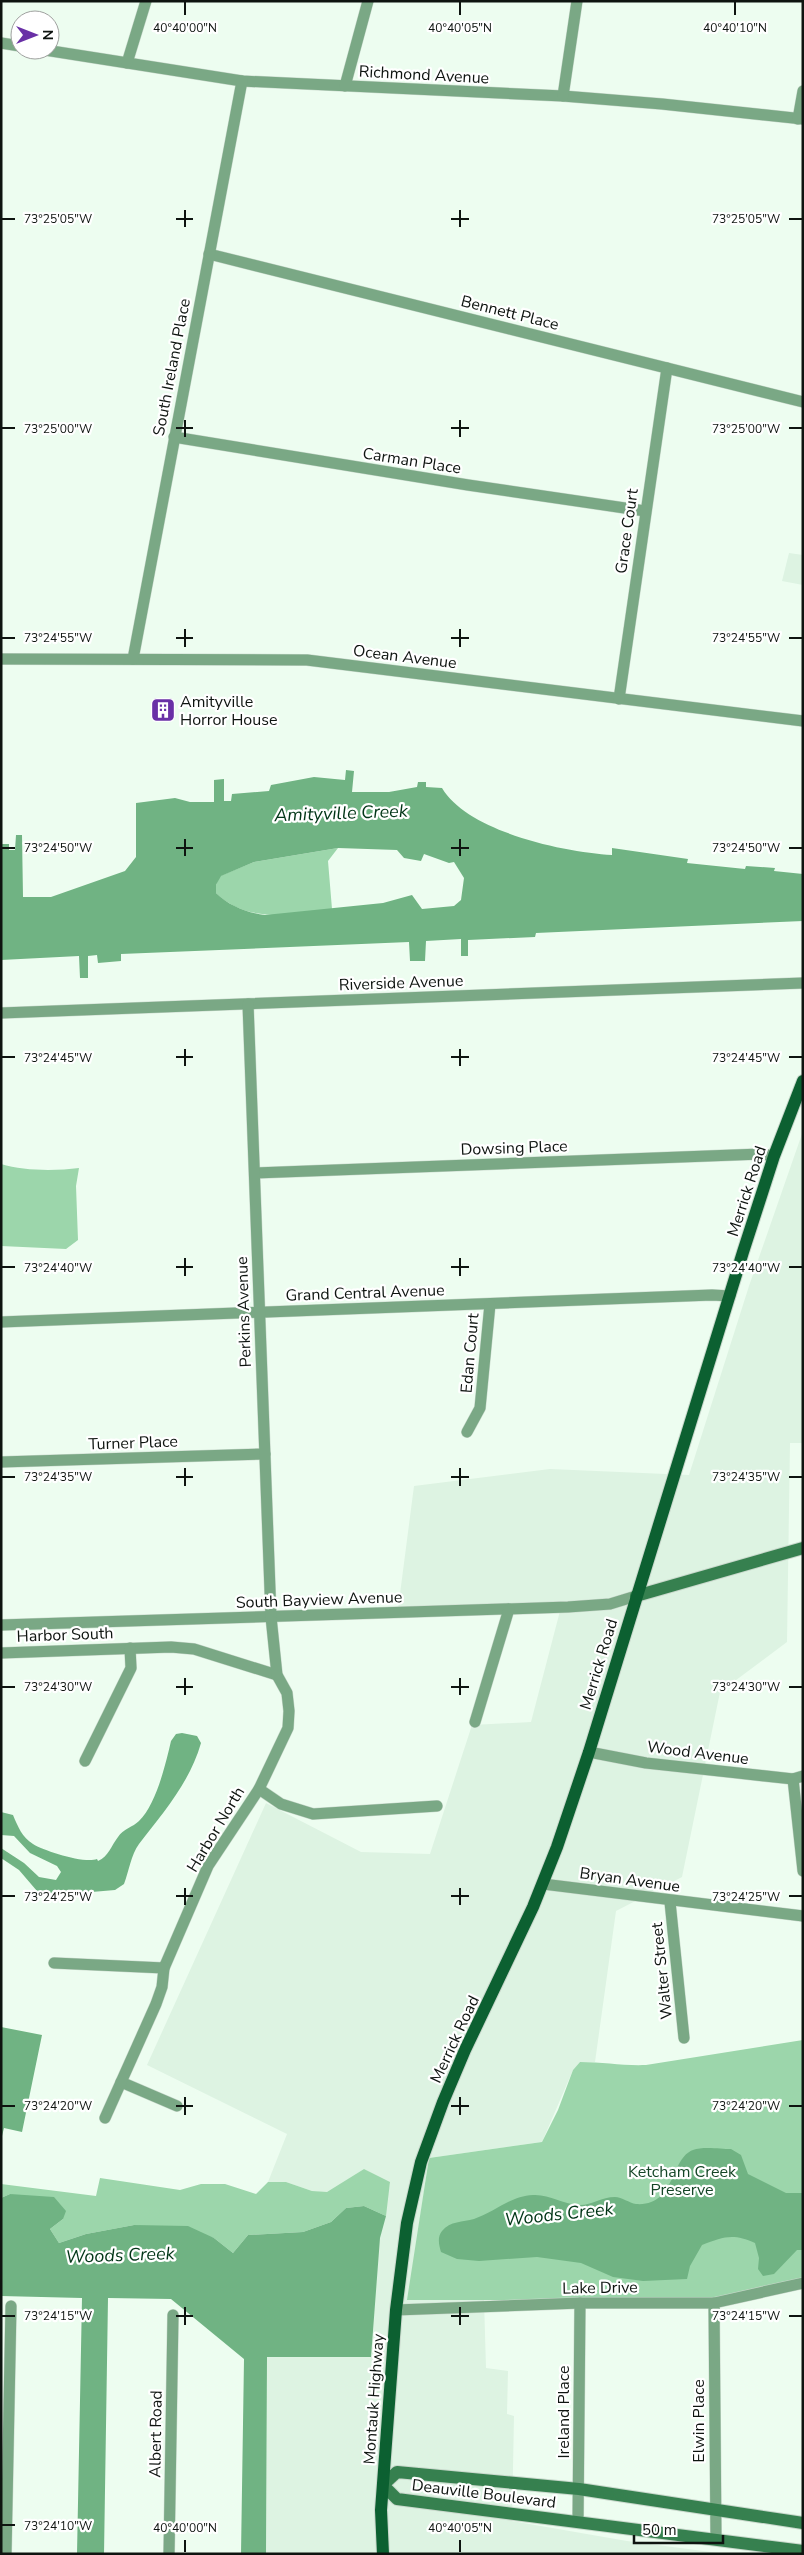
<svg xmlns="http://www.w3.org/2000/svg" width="804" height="2555" viewBox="0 0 804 2555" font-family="'Nunito Sans',sans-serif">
  <rect width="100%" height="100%" fill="#edfdf0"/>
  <g fill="#ddf3e2">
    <path d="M 789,553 L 803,555 L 803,585 L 782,581 Z"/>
    <path d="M 803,1131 L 803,1443 L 790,1443 L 787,1642 L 720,1692 L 682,1877 L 616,1911 L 595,2062 L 580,2062 L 573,2070 L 542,2142 L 429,2158 L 408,2299 L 484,2300 L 486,2368 L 508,2371 L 507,2414 L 514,2416 L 512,2521 L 627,2541 L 726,2554 L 266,2554 L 267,2357 L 380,2238 L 390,2183 L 364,2169 L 327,2193 L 312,2191 L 286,2182 L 268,2182 L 287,2134 L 147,2065 L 266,1803 L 361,1852 L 430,1854 L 472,1725 L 531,1722 L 560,1611 L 397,1617 L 414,1486 L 550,1469 L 689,1475 L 749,1286 Z"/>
  </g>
  <g fill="#9cd6ab">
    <path d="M 338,848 L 328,861 L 332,909 C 294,916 246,923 216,893 L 216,885 L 220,876 L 254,862 Z"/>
    <path d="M 1,1164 C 24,1171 55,1171 79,1168 L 76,1186 L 78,1240 L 66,1249 L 1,1246 Z"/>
    <path d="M 803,2040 L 803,2278 L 711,2300 L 407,2300 L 429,2158 L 542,2142 L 558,2110 L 573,2070 L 580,2062 C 603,2062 624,2066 646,2065 Z"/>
    <path d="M 364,2169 L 390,2182 L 386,2216 L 364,2206 L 346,2208 L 331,2222 L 303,2232 L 248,2235 L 233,2253 L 214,2238 L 134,2225 L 86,2234 L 59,2243 L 50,2229 L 63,2219 L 10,2194 L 1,2198 L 1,2184 L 96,2196 L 100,2178 L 180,2190 L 201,2184 L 225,2184 L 256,2194 L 268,2182 L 286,2182 L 312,2191 L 327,2192 Z"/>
  </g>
  <g fill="#70b383" fill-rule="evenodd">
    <path d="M 346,770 L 354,771 L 352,792 L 389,792 L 417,787 L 418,782 L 426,782 L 426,787 L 442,788 C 468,832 564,852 612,855 L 612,848 L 688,859 L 687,863 L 745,869 L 746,866 L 775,868 L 774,871 L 803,874 L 803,921 L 536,933 L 535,937 L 468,940 L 468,956 L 461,956 L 461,939 L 426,941 L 425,961 L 410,961 L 409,942 L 121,954 L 121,961 L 98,963 L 97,955 L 88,956 L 88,978 L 80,978 L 79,956 L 1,960 L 1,844 L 9,844 L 9,850 L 15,850 L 16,835 L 22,835 L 23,897 L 51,897 L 125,871 L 136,857 L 136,803 L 175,798 L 190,802 L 214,802 L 214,780 L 224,779 L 224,801 L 231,801 L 232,794 L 269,791 L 271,785 L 314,777 L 345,780 ZM 338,848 L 397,850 L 404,858 L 421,861 L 424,854 L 449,863 L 454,862 L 464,878 L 461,900 L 454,906 L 422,909 L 412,895 L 383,903 L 265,915 C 248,913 229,906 216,893 L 216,885 L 221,876 L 254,862 Z"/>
    <path d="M 182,1733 L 197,1736 L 201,1743 C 190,1782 163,1813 139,1844 C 131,1855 129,1871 124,1884 L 115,1890 L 45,1896 L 37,1891 L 19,1870 L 1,1858 L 1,1848 L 24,1863 L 39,1877 L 56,1880 L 61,1872 L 57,1866 L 30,1853 L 14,1836 L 1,1835 L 1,1812 L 13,1815 C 18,1827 22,1837 33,1844 C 44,1851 85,1864 97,1859 L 98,1861 C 109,1856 111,1846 118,1837 C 123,1829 133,1827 139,1821 C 156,1805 166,1763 171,1741 L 176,1734 Z"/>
    <path d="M 1,2027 L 42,2035 L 22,2132 L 4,2128 L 1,2140 Z"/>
    <path d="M 731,2149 L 741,2155 L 748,2174 L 786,2193 L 803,2193 L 803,2250 L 797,2250 L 774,2274 L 763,2276 L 758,2269 L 759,2258 L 755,2243 C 733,2233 723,2237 702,2245 L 690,2266 L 687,2279 L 643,2281 L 613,2277 L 581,2263 L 537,2257 L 479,2261 L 457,2259 L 441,2252 C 439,2245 437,2237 442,2231 C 450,2221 463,2222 474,2219 C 495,2212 510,2196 533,2195 C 549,2194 563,2204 578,2205 C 591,2206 601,2197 615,2197 C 622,2197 629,2203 636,2204 C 676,2207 670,2158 693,2150 C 703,2146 721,2149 731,2149 Z"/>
    <path d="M 10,2194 L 54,2197 L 66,2211 L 63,2219 L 50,2229 L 59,2243 L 86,2234 L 134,2225 L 188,2226 L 214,2238 L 233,2253 L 248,2235 L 303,2232 L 331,2222 L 346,2208 L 364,2206 L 386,2216 L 380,2238 L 371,2357 L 267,2357 L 266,2554 L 241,2554 L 244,2359 L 171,2299 L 108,2298 L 104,2554 L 77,2554 L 82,2298 L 1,2296 L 1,2198 Z"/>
  </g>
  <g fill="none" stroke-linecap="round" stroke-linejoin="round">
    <defs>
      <g id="street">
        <path d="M 1,43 L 20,46"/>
        <path d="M 45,50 L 242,81 L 563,96 L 662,104 L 803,119"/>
        <path d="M 127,63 L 146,1"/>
        <path d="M 345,86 L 368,1"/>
        <path d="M 563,96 L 577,1"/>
        <path d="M 798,119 L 803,91"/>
        <path d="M 209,254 L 803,402"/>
        <path d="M 174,437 L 468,485 L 645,511"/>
        <path d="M 1,659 L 307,660 L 803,721"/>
        <path d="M 133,659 L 242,81"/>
        <path d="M 619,699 L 667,368"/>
        <path d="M 1,1013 L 803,983"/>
        <path d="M 255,1173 L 761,1154 L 774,1156"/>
        <path d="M 1,1322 L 712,1295 L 730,1296"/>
        <path d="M 467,1432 L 480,1408 L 490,1304"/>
        <path d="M 1,1462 L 265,1454"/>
        <path d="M 1,1625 L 568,1607 L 610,1604 L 636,1596"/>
        <path d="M 1,1653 L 171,1647 L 194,1649 L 277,1675"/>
        <path d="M 475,1722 L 509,1609"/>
        <path d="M 589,1752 L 646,1763 L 793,1779 L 803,1776"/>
        <path d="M 85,1761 L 131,1668 L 130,1648"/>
        <path d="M 793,1779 L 803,1871"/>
        <path d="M 259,1789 L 281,1804 L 313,1814 L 437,1806"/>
        <path d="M 543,1884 L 803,1916"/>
        <path d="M 670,1902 L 684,2038"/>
        <path d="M 54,1963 L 164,1968 L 208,1866 L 259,1789 L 288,1728 L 289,1711 L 287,1693 L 277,1675 L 271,1617 L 248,1004"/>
        <path d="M 121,2082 L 177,2106"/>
        <path d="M 105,2118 L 156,2004 L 162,1987 L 164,1968"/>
        <path d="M 714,2303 L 716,2539"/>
        <path d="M 396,2310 L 580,2303 L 714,2303 L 803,2283"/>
        <path d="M 578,2521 L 580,2303"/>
        <path d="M 6,2554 L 11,2306"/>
        <path d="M 169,2554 L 173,2315"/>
      </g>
      <g id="secondary">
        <path d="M 636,1596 L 803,1548"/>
        <path d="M 803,2523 L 579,2489 L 397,2472 L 383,2485 L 397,2499 L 803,2551"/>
      </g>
      <path id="primary" d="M 383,2554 L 381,2510 L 396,2310 L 407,2223 L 421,2162 L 443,2102 L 465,2050 L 533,1907 L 557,1847 L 589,1752 L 743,1252 L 774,1156 L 803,1081"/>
    </defs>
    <use href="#street" stroke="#c9d8cc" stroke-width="12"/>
    <use href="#secondary" stroke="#c9d8cc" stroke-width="14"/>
    <use href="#primary" stroke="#c9d8cc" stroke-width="14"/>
    <use href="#street" stroke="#7aa885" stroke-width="11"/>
    <use href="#secondary" stroke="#36804f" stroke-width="12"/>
    <use href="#primary" stroke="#0c6031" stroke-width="12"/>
  </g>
  <path fill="none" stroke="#0e1410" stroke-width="2" d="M 185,2 L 185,15M 460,2 L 460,15M 735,2 L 735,15M 185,210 L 185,227M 460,210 L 460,227M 2,219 L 15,219M 176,219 L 193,219M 451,219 L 469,219M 789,219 L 802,219M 185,420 L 185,437M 460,420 L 460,437M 2,428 L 15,428M 176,428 L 193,428M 451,428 L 469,428M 789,428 L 802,428M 185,629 L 185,647M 460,629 L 460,647M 2,638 L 15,638M 176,638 L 193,638M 451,638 L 469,638M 789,638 L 802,638M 185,839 L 185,856M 460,839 L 460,856M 2,848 L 15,848M 176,848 L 193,848M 451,848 L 469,848M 789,848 L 802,848M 185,1049 L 185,1066M 460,1049 L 460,1066M 2,1057 L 15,1057M 176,1057 L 193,1057M 451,1057 L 469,1057M 789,1057 L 802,1057M 185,1258 L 185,1276M 460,1258 L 460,1276M 2,1267 L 15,1267M 176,1267 L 193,1267M 451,1267 L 469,1267M 789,1267 L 802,1267M 185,1468 L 185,1486M 460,1468 L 460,1486M 2,1477 L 15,1477M 176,1477 L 193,1477M 451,1477 L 469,1477M 789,1477 L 802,1477M 185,1678 L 185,1695M 460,1678 L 460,1695M 2,1687 L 15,1687M 176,1687 L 193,1687M 451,1687 L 469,1687M 789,1687 L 802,1687M 185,1888 L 185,1905M 460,1888 L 460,1905M 2,1896 L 15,1896M 176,1896 L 193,1896M 451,1896 L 469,1896M 789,1896 L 802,1896M 185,2097 L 185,2115M 460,2097 L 460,2115M 2,2106 L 15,2106M 176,2106 L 193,2106M 451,2106 L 469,2106M 789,2106 L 802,2106M 185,2307 L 185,2325M 460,2307 L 460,2325M 2,2316 L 15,2316M 176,2316 L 193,2316M 451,2316 L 469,2316M 789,2316 L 802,2316M 2,2525 L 15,2525M 185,2540 L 185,2552M 460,2540 L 460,2552"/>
  <defs>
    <symbol id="building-square" viewBox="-11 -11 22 22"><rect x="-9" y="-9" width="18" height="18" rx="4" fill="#6930a6" stroke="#fff"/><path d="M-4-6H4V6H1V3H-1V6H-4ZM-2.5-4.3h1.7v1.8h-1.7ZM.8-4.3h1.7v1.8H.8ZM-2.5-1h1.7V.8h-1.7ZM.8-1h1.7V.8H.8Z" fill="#fff"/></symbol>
  </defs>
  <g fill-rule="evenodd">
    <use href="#building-square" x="149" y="696" width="28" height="28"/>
  </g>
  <g text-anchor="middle" stroke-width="4.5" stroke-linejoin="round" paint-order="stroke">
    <g font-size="16" fill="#0e1410" stroke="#fff">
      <text transform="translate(424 74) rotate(3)" y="6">Richmond Avenue</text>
      <text transform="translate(510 312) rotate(14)" y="6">Bennett Place</text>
      <text transform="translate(171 367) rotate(-79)" y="6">South Ireland Place</text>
      <text transform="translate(412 460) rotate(9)" y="6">Carman Place</text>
      <text transform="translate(626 531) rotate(-82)" y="6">Grace Court</text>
      <text transform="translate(405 656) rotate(7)" y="6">Ocean Avenue</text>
      <text transform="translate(401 982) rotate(-2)" y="6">Riverside Avenue</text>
      <text transform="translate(514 1147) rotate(-2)" y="6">Dowsing Place</text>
      <text transform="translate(746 1191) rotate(-72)" y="6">Merrick Road</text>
      <text transform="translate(365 1292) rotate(-2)" y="6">Grand Central Avenue</text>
      <text transform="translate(243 1312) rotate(-92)" y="6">Perkins Avenue</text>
      <text transform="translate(469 1353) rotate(-85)" y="6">Edan Court</text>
      <text transform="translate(133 1442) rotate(-2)" y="6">Turner Place</text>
      <text transform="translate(319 1599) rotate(-2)" y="6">South Bayview Avenue</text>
      <text transform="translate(65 1634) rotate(-2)" y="6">Harbor South</text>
      <text transform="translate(598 1664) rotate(-73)" y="6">Merrick Road</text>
      <text transform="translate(698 1752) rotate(7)" y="6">Wood Avenue</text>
      <text transform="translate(215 1829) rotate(-59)" y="6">Harbor North</text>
      <text transform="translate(630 1879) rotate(8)" y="6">Bryan Avenue</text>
      <text transform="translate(661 1971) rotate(-96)" y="6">Walter Street</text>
      <text transform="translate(454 2039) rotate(-65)" y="6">Merrick Road</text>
      <text transform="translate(600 2287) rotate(-1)" y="6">Lake Drive</text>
      <text transform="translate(373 2399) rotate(-86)" y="6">Montauk Highway</text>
      <text transform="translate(563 2412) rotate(-90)" y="6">Ireland Place</text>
      <text transform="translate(698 2421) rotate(-90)" y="6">Elwin Place</text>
      <text transform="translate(155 2434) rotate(-89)" y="6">Albert Road</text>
      <text transform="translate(484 2493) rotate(7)" y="6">Deauville Boulevard</text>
    </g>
    <g font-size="16" fill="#0e1410" stroke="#fff" text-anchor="start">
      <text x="180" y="707">Amityville<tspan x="180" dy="18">Horror House</tspan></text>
    </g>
    <g font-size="16" fill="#154627" stroke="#fff">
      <text x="682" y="2177">Ketcham Creek<tspan x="682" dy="18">Preserve</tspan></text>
    </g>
    <g font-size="18" font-style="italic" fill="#003516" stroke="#fff">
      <text transform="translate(341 813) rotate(-2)" y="6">Amityville Creek</text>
      <text transform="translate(559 2214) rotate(-6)" y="6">Woods Creek</text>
      <text transform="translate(120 2255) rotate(-2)" y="6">Woods Creek</text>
    </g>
  </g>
  <g font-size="12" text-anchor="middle" fill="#0e1410" stroke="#fff" stroke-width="4.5" stroke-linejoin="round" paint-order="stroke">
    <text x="185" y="32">40°40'00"N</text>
    <text x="460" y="32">40°40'05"N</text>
    <text x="735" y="32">40°40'10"N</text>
    <text x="746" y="223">73°25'05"W</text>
    <text x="58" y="223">73°25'05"W</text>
    <text x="746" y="433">73°25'00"W</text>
    <text x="58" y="433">73°25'00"W</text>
    <text x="746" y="642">73°24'55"W</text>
    <text x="58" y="642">73°24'55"W</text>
    <text x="58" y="852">73°24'50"W</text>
    <text x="746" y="852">73°24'50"W</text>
    <text x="746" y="1062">73°24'45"W</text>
    <text x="58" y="1062">73°24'45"W</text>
    <text x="746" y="1272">73°24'40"W</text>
    <text x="58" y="1272">73°24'40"W</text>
    <text x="746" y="1481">73°24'35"W</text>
    <text x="58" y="1481">73°24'35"W</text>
    <text x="746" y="1691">73°24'30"W</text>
    <text x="58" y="1691">73°24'30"W</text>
    <text x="746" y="1901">73°24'25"W</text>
    <text x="58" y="1901">73°24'25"W</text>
    <text x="58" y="2110">73°24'20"W</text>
    <text x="746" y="2110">73°24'20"W</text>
    <text x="58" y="2320">73°24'15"W</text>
    <text x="746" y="2320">73°24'15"W</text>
    <text x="58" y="2530">73°24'10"W</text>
    <text x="185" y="2532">40°40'00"N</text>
    <text x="460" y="2532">40°40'05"N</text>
  </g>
  <rect width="804" height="2555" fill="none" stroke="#0e1410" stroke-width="5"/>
  <g transform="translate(35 35) rotate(90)"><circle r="24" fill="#ffffff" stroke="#9fa19f"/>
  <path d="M0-4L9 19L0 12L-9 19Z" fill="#6930a6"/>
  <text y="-8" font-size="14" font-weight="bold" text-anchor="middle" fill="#0e1410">N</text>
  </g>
  <path d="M634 2535v8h89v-8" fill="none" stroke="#0e1410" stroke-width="2.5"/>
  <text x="642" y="2535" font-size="15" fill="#0e1410" stroke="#ffffff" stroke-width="4" paint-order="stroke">50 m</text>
</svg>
